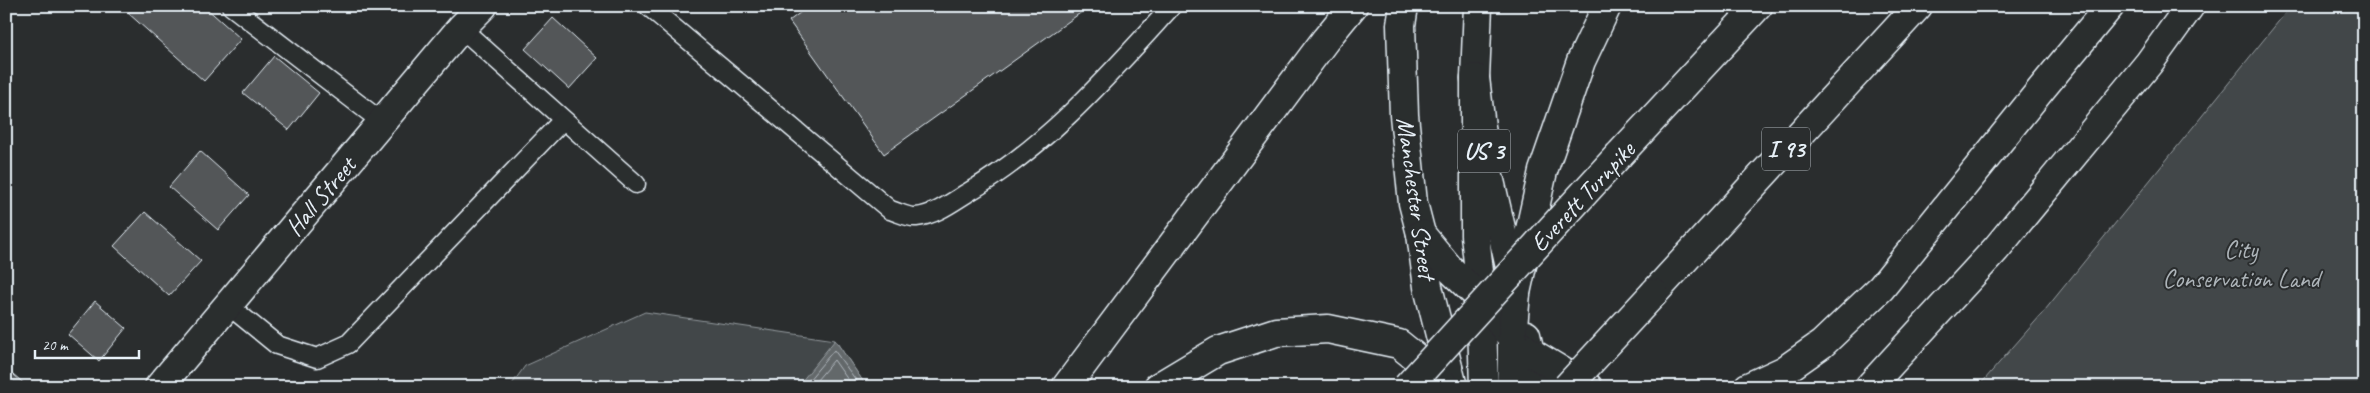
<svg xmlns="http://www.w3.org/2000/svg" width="2370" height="393" viewBox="0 0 2370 393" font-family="Caveat,sans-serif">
  <rect width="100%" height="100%" fill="#2a2d2e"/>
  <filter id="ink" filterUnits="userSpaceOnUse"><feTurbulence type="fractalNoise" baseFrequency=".02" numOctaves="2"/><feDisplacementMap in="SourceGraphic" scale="10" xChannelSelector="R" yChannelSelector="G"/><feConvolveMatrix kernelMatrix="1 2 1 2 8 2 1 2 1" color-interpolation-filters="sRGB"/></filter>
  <g filter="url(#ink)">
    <g fill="#424648" stroke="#959ca0">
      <path d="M 2291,6 L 2364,6 L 2364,387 L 1978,387 L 2041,315 Z"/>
      <path d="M 645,312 L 835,340 L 867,387 L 510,387 L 525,366 Z"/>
    </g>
    <path fill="#63686b" stroke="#989fa3" d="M 835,340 L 867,387 L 797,387 Z"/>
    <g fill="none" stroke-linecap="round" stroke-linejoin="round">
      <g stroke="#b3bac0" stroke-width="1">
        <path d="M 803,387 L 834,350 L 861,387"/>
        <path d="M 811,387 L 834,360 L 853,387"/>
      </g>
    </g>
    <g fill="#535759" stroke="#e8f1f8">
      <path d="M 134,6 L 204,6 L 241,39 L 204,81 L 128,13 Z"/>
      <path d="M 809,6 L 1090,6 L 884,154 L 789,21 Z"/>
      <path d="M 553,18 L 597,58 L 569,89 L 525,49 Z"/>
      <path d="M 274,56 L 319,93 L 289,130 L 243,93 Z"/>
      <path d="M 200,151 L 249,195 L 218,230 L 169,187 Z"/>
      <path d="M 145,212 L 201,261 L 169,296 L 114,246 Z"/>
      <path d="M 95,301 L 126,328 L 99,361 L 68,334 Z"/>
      <path d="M 6,368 L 28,387 L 6,387 Z"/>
    </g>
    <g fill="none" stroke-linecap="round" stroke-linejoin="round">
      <defs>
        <g id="lane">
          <path d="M 231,6 L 382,122"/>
          <path d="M 648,6 L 890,210 C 898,212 908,218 916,217 C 935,215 951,203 967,193 C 1049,145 1109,75 1172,6"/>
          <path d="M 461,28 L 636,184"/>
          <path d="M 228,305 L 277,345 L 317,358 L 348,344 L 563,120"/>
        </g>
        <path id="street" d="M 159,387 L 461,28 L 483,6"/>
        <g id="primary">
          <path d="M 1404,6 L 1401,25 L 1404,115 L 1413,203 L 1421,234 L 1428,287 L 1453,387"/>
          <path d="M 1478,6 L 1475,78 L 1485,159 L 1516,293"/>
          <path d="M 1526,335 L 1538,387"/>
        </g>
        <g id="highway">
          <path d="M 1475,78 L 1475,235 L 1481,290 L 1484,387"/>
          <path d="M 1619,155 L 1758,6"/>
          <path d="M 1421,234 L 1449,268 L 1481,299 L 1512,338 L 1530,352 L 1588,387"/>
          <path d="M 1654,293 L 1918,6"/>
          <path d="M 1066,387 L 1326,39 L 1353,6"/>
          <path d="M 1158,387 L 1218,351 L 1276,332 L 1328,329 L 1399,344 L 1430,369 L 1446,387"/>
          <path d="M 1512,387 L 1512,338 L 1516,293 L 1543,171 L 1581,61 L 1607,6"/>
          <path d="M 1748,387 L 1785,370 L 1822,344 L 1881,288 L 2043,87 L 2110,6"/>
          <path d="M 1869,387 L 1996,249 L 2149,63 L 2190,6"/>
        </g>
      </defs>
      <use href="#lane" stroke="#e8f1f8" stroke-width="21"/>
      <use href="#street" stroke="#e8f1f8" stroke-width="31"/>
      <use href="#primary" stroke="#e8f1f8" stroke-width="31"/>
      <use href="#highway" stroke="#e8f1f8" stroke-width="31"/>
      <use href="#lane" stroke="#2a2d2e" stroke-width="18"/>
      <use href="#street" stroke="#2a2d2e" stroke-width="28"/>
      <use href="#primary" stroke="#2a2d2e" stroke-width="28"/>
      <use href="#highway" stroke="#2a2d2e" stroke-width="28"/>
      <defs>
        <g id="highway-bridge">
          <path d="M 1407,387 L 1619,155"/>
          <path d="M 1567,387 L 1654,293"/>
        </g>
      </defs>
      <use href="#highway-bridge" stroke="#e8f1f8" stroke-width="31" stroke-linecap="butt"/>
      <use href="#highway-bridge" stroke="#2a2d2e" stroke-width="28"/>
    </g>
  </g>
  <g text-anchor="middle" stroke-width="4" stroke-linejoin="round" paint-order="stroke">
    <g fill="#2a2d2e" stroke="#afb6bb" stroke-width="1">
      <rect x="1762" y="127.5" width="48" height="43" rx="4"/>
      <rect x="1458" y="129.5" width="52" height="43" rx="4"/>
    </g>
    <g font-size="24" font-weight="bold" fill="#e8f1f8">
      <text x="1786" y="157">I 93</text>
      <text x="1484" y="159">US 3</text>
    </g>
    <g font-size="25" fill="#e8f1f8" stroke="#2a2d2e">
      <text transform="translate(320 196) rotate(-50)" y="9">Hall Street</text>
      <text transform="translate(1582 196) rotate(-47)" y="9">Everett Turnpike</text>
      <text transform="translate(1417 198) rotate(82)" y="9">Manchester Street</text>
    </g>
    <g font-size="25" fill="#aeb5ba" stroke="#2a2d2e">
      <text x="2241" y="258">City<tspan x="2241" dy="29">Conservation Land</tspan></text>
    </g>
  </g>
  <rect width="2370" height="393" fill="none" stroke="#2a2d2e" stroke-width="25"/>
  <rect x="12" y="12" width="2345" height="368" fill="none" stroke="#e8f1f8" stroke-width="2" filter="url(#ink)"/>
  <path d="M35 350v8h104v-8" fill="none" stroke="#e8f1f8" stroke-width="2.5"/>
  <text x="42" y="350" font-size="15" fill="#e8f1f8" stroke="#2a2d2e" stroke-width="4" paint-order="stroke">20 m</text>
</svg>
